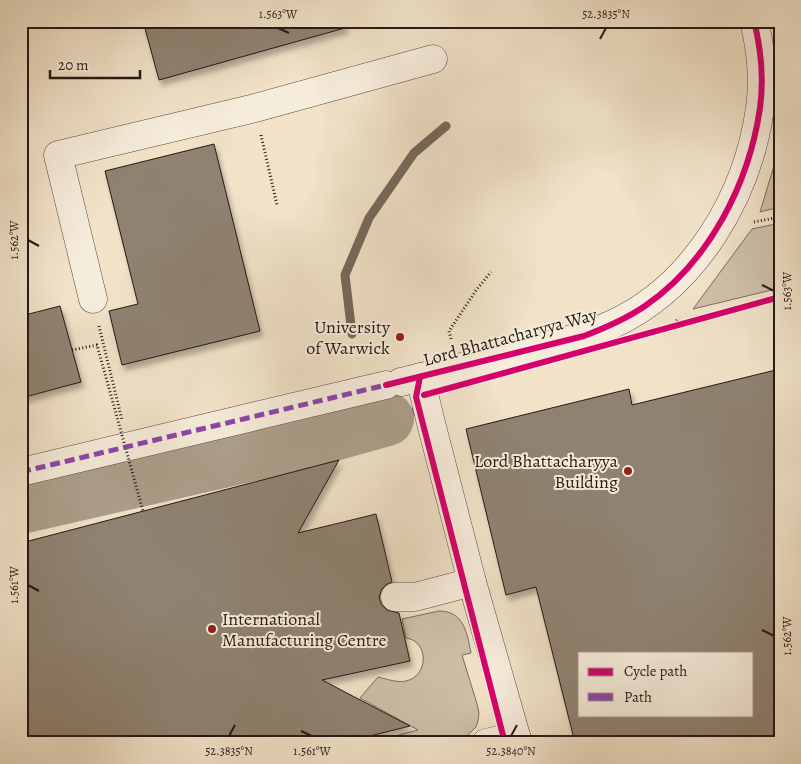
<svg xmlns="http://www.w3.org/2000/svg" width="801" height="764" viewBox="0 0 801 764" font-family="Alegreya,serif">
  <defs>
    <filter id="shadow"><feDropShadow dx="3" dy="5.5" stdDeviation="2.5" flood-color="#0004"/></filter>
  </defs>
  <rect width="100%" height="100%" fill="#f1e2c8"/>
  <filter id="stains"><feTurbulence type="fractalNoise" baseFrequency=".004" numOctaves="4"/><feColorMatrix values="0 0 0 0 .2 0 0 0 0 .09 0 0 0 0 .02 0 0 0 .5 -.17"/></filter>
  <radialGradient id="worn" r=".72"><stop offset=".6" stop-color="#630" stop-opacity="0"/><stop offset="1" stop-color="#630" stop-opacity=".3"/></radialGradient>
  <g fill="#cec0a9" stroke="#796c5e">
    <path d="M 780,146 L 780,207 L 760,212 Z"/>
    <path d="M 780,223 L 780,288 L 693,309 L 752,229 Z"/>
    <path d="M 439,611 C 464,611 467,633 471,653 L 462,655 L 477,704 L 479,713 L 478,721 L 476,727 L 471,732 L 465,737 L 443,743 L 367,743 L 418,730 L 360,698 L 378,677 C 387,679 397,683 406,681 C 429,676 429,641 406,638 L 402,619 Z"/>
  </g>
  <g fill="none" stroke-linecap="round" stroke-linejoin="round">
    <g stroke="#75695a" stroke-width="9">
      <path d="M 352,334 L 345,275 L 369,218 L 414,153 L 446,126"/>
      <path d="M 387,419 L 424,409"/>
    </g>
    <path stroke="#ab9e8a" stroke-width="54" d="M 21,507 L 301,443 L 387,419"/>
  </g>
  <g fill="#8f8271" stroke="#241913" fill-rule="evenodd" filter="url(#shadow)">
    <path d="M 143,21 L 344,21 L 345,28 L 159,80 Z"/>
    <path d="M 214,144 L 260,331 L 122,365 L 109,311 L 138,304 L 105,171 Z"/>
    <path d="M 60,306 L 81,382 L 21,398 L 21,316 Z"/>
    <path d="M 780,369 L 780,743 L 575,743 L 536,587 L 506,595 L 466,429 L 629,389 L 632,405 ZM 580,653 L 752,653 L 752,715 L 580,715 Z"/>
    <path d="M 339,460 L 298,533 L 376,514 L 392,582 L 387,584 L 382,589 L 379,597 L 381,604 L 387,610 L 399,613 L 410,661 L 322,680 L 410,726 L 342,743 L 21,743 L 21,543 Z"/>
  </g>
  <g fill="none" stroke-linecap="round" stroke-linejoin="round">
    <defs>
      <g id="minor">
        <path d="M 93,299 L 58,155 L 255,108 L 433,59"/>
        <path d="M 420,377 L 430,419 L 472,582 L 518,743"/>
        <path d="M 401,382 C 440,373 479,362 518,353 C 550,345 582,338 613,324 C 695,286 748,196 760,108 C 764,79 761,49 754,21"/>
        <path d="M 21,472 L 386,385"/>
        <path d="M 395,597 L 415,597 L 472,582"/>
        <path d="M 486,743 L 516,736"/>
      </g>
    </defs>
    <use href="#minor" stroke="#574b40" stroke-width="29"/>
    <g stroke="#241913" stroke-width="3" stroke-dasharray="1 2.5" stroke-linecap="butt">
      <path d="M 261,135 L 277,205"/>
      <path d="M 754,222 L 780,217"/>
      <path d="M 99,326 L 122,420"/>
      <path d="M 672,326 L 679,318"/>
      <path d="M 451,339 L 449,331 L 477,289 L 491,272"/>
    </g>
    <use href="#minor" stroke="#f6ecdb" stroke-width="28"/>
    <path stroke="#241913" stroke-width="3" stroke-dasharray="1 2.5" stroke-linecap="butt" d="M 72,350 L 97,345 L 143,511"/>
    <path stroke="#8e44ad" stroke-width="5" stroke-dasharray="10 5" stroke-linecap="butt" d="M 21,472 L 386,385"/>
    <defs>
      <g id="cycleway">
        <path d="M 420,377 L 416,397 L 505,743"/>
        <path d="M 386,385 L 584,336 C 605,328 626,319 645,306 C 709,262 749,184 760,108 C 764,79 761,49 754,21"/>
        <path d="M 424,395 L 780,297"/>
      </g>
    </defs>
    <use href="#cycleway" stroke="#f6ecdb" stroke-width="9"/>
    <use href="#cycleway" stroke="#d6006c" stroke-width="6"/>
  </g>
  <path fill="none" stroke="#241913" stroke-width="2" d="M 278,28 L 289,33M 600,39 L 606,28M 28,240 L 39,246M 762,285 L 774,291M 28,585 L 39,591M 762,630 L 774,636M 301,731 L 312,736M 229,736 L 235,725M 511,736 L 517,725"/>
  <g fill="#8f2418" stroke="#f6ecdb" stroke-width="2">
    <circle cx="400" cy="337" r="5"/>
    <circle cx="628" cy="471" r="5"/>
    <circle cx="212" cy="629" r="5"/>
  </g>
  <g text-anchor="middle" stroke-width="4" stroke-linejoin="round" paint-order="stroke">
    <g font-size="18" fill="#241913" stroke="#f6ecdb" text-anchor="end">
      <text x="390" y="333">University<tspan x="390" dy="21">of Warwick</tspan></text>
      <text x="618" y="467">Lord Bhattacharyya<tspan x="618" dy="21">Building</tspan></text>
      <text x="222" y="625" text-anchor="start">International<tspan x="222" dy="21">Manufacturing Centre</tspan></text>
    </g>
    <g font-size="18" fill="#241913" stroke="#f6ecdb">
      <text transform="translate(510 337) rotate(-15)" y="6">Lord Bhattacharyya Way</text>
    </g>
  </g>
  <rect width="801" height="764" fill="none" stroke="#f1e2c8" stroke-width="55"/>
  <rect x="578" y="652" width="175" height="65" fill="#f6ecdb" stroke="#a2988b"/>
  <rect x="588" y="668" width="25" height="8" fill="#d6006c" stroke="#a2988b"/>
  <text x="624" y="676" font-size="15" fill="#241913">Cycle path</text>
  <rect x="588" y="693" width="25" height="8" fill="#8e44ad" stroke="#a2988b"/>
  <text x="624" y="702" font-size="15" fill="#241913">Path</text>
  <path d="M50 70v8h90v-8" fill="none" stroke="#241913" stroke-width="2.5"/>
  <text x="58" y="70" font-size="15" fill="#241913" stroke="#f6ecdb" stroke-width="4" paint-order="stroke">20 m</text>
  <rect x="28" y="28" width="746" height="708" fill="none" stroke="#241913" stroke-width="2"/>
  <g font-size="12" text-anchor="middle" fill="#241913">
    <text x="278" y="18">1.563°W</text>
    <text x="606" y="18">52.3835°N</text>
    <text transform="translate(14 240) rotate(-90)" y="4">1.562°W</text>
    <text transform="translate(787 291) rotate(-90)" y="4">1.563°W</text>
    <text transform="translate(14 585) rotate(-90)" y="4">1.561°W</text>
    <text transform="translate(787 636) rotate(-90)" y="4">1.562°W</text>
    <text x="229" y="755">52.3835°N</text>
    <text x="312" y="755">1.561°W</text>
    <text x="511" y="755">52.3840°N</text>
  </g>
  <rect width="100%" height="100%" filter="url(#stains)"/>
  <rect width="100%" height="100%" fill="url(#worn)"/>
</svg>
